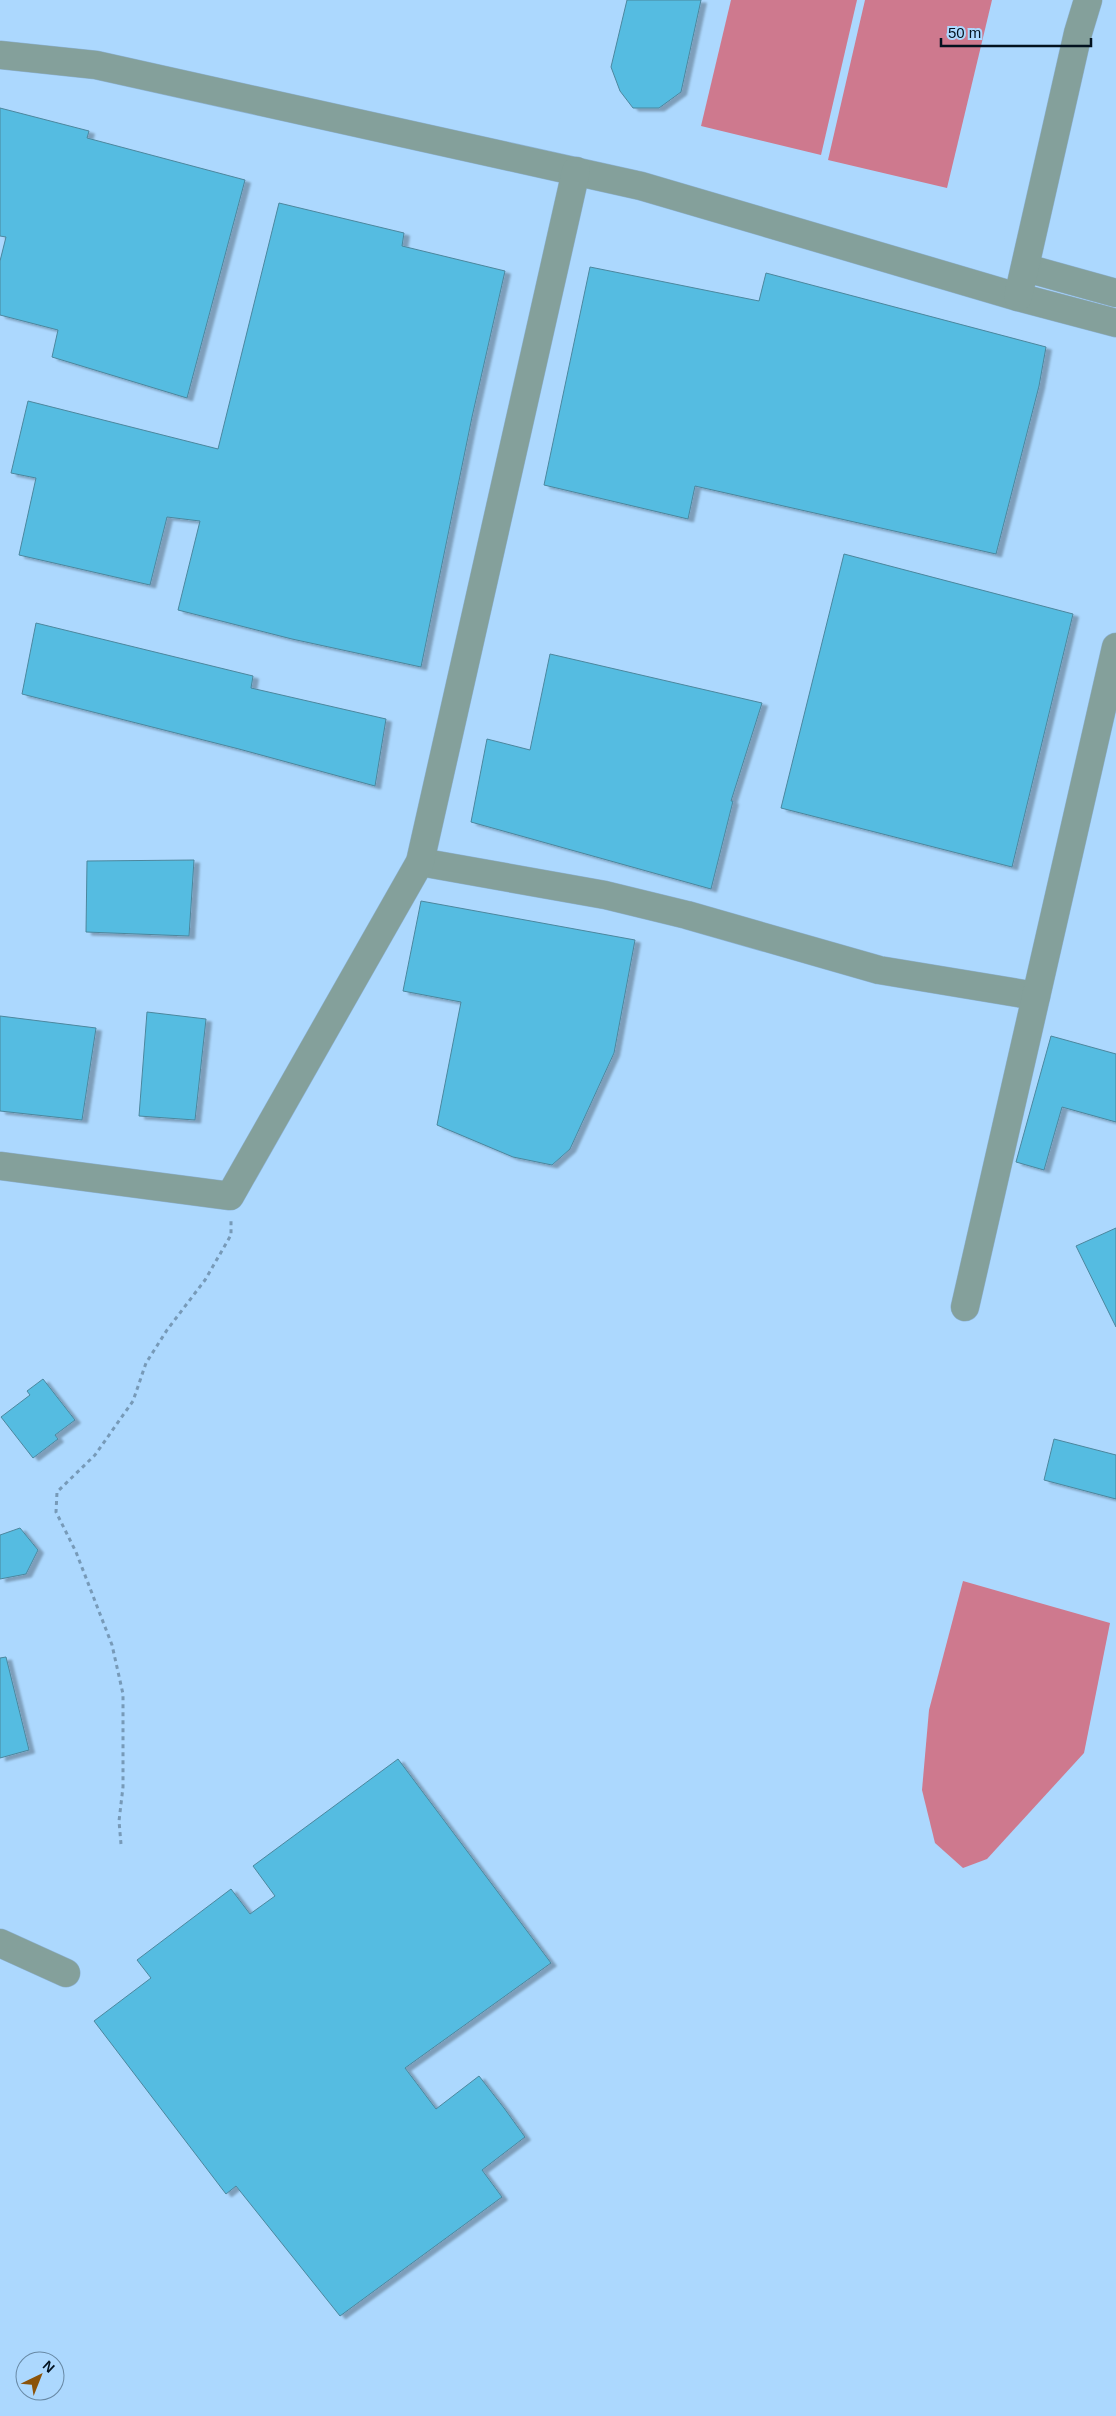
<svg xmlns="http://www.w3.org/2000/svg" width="1116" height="2416" viewBox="0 0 1116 2416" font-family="Helvetica,sans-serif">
  <defs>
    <filter id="shadow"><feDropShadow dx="5.5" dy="3" stdDeviation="1" flood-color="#0004"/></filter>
  </defs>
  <rect width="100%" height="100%" fill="#acd8fe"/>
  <g fill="#ce798e">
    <path d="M 731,0 L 857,0 L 821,155 L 701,126 Z"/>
    <path d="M 865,0 L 992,0 L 947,188 L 828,160 Z"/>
    <path d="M 963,1581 L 1110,1623 L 1084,1753 L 987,1859 L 963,1868 L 935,1843 L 922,1790 L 929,1710 Z"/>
  </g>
  <g fill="#55bce1" stroke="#4c879e" filter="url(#shadow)">
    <path d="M 627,0 L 701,0 L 681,92 L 659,108 L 633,108 L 620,91 L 611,67 Z"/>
    <path d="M 0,108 L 89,131 L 87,138 L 245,180 L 187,398 L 52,357 L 58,330 L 0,315 L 0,261 L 6,237 L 0,236 Z"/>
    <path d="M 279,203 L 404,233 L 402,246 L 505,271 L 472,417 L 421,667 L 292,639 L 178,610 L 200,521 L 167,517 L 150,585 L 19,555 L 36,478 L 11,473 L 28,401 L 218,449 Z"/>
    <path d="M 590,267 L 759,301 L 766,273 L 1046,347 L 1039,386 L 996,554 L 695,486 L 688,519 L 544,485 Z"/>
    <path d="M 844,554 L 1073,614 L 1012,867 L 781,808 Z"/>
    <path d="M 36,623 L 253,676 L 251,688 L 386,719 L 375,786 L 239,749 L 22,694 Z"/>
    <path d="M 550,654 L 762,703 L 731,801 L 733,801 L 711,889 L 471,822 L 487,739 L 530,750 Z"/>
    <path d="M 194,860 L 189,936 L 86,932 L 87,861 Z"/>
    <path d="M 421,901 L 635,940 L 614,1053 L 570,1149 L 552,1165 L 513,1157 L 437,1125 L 461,1002 L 403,991 Z"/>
    <path d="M 147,1012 L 206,1019 L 195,1120 L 139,1116 Z"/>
    <path d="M 0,1016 L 96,1028 L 82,1120 L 0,1111 Z"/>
    <path d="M 1051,1036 L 1116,1054 L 1116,1122 L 1062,1107 L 1044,1170 L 1016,1162 Z"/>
    <path d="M 1116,1228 L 1116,1327 L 1076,1246 Z"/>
    <path d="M 43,1379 L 75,1420 L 55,1435 L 58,1439 L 33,1458 L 1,1417 L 30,1395 L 27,1391 Z"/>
    <path d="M 1054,1439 L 1116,1455 L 1116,1499 L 1044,1480 Z"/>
    <path d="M 20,1528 L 38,1550 L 26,1574 L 0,1579 L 0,1535 Z"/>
    <path d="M 6,1657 L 29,1750 L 0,1758 L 0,1658 Z"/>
    <path d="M 398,1759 L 551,1963 L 405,2068 L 436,2109 L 479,2076 L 504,2108 L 525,2137 L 482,2170 L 502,2197 L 340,2316 L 236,2186 L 226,2194 L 94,2021 L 151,1978 L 137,1960 L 231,1889 L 250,1914 L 275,1896 L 253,1866 Z"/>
  </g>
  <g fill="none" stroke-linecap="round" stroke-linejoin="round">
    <defs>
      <g id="minor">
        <path d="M 0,55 L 96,65 L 641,186 L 1018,297 L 1116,323"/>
        <path d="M 1026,268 L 1116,293"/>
        <path d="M 1018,297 L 1078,33 L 1088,0"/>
        <path d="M 420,862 L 605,895 L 687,915 L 879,970 L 1036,996"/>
        <path d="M 0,1166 L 230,1196 L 420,862 L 576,171"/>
        <path d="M 965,1307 L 1116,647"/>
        <path d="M 0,1943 L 66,1973"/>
      </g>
    </defs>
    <use href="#minor" stroke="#8eb4d6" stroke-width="29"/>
    <path stroke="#779ab8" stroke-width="3" stroke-dasharray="4 4" stroke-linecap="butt" d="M 121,1844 L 119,1821 L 123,1787 L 123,1694 L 112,1645 L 76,1552 L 56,1512 L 57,1492 L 95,1455 L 133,1401 L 146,1363 L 167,1330 L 205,1280 L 231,1235 L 231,1219"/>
    <use href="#minor" stroke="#84a09b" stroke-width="28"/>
  </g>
  <g transform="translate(40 2376) rotate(43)"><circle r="24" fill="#acd8fe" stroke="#6889a5"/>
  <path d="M0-4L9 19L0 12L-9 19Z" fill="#8b5309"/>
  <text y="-8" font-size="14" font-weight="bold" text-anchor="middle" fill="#03121f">N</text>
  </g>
  <path d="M941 38v8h150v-8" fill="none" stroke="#03121f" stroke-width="2.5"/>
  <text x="948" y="38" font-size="15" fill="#03121f" stroke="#acd8fe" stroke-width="4" paint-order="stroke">50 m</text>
</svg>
